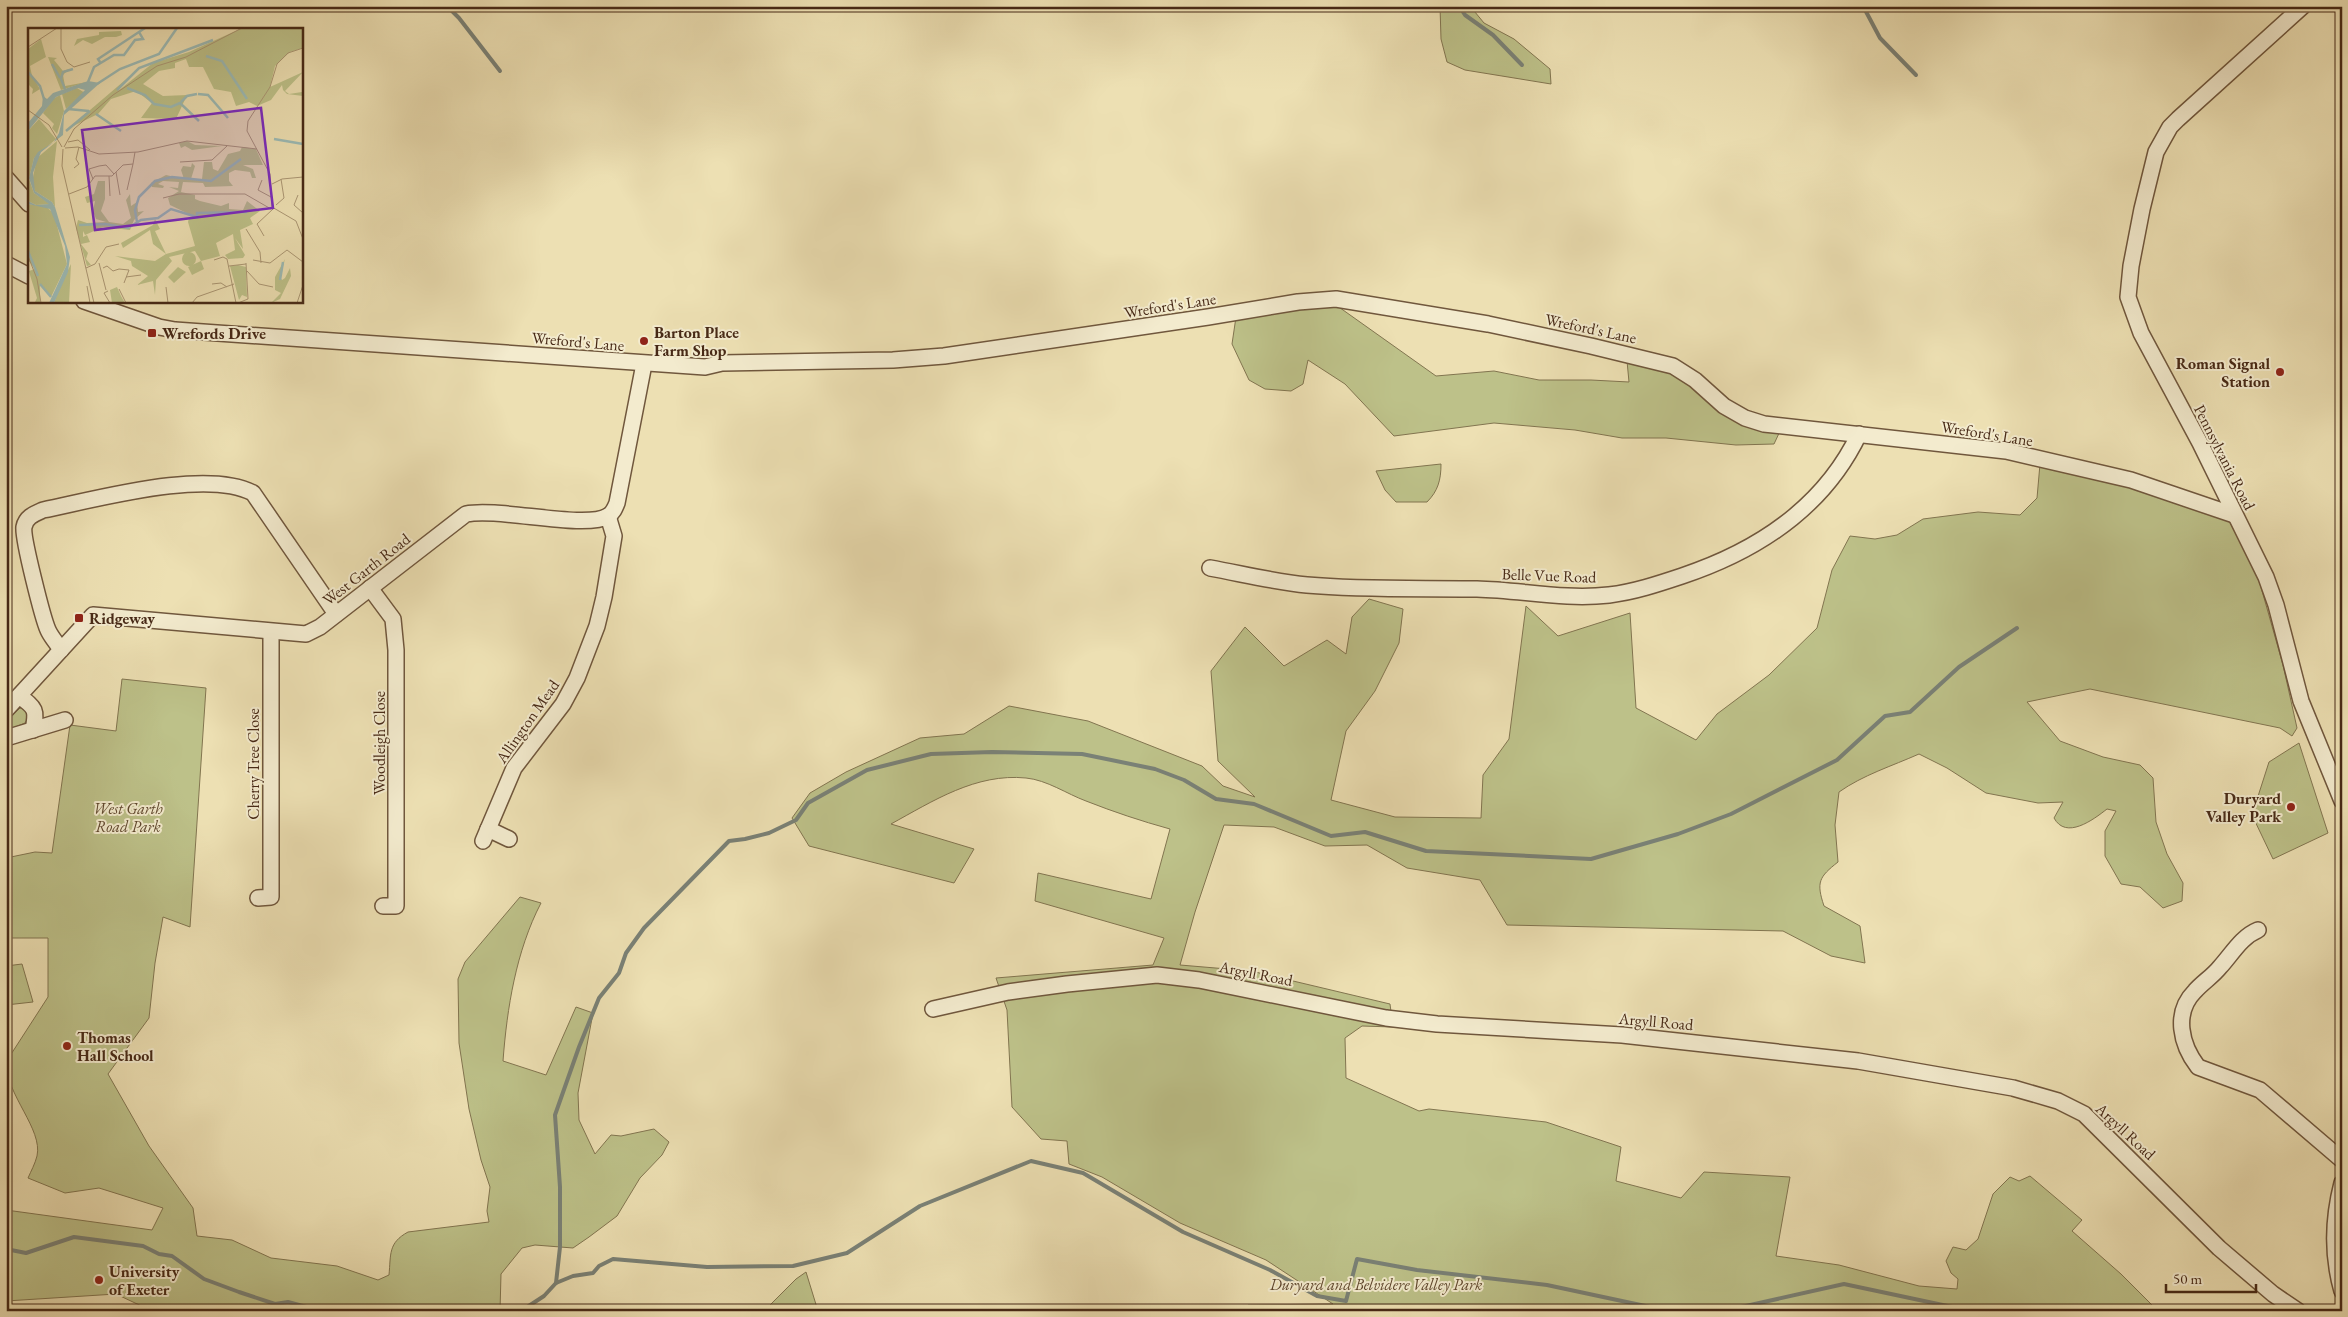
<svg xmlns="http://www.w3.org/2000/svg" width="2348" height="1317" viewBox="0 0 2348 1317" font-family="'EB Garamond',serif">
  <rect width="100%" height="100%" fill="#ede0b3"/>
  <filter id="stains"><feTurbulence type="fractalNoise" baseFrequency=".004" numOctaves="4"/><feColorMatrix values="0 0 0 0 .2 0 0 0 0 .09 0 0 0 0 .02 0 0 0 .5 -.17"/></filter>
  <radialGradient id="worn" r=".72"><stop offset=".6" stop-color="#630" stop-opacity="0"/><stop offset="1" stop-color="#630" stop-opacity=".3"/></radialGradient>
  <g fill="#bdc189" stroke="#827550">
    <path d="M 1440,6 L 1470,6 L 1484,23 L 1514,39 L 1550,69 L 1551,84 L 1465,70 L 1447,62 L 1441,39 Z"/>
    <path d="M 1336,305 L 1436,376 L 1494,371 L 1539,380 L 1591,380 L 1629,382 L 1627,361 L 1664,369 L 1781,429 L 1774,444 L 1736,445 L 1666,438 L 1622,438 L 1575,430 L 1494,423 L 1394,436 L 1345,384 L 1308,360 L 1303,384 L 1291,391 L 1265,389 L 1249,380 L 1232,344 L 1236,317 Z"/>
    <path d="M 1441,464 C 1441,480 1438,491 1427,502 L 1396,502 L 1385,490 L 1376,471 Z"/>
    <path d="M 2040,464 L 2134,484 L 2227,517 L 2257,573 L 2283,665 L 2297,728 L 2292,736 L 2280,728 L 2090,689 L 2027,702 L 2060,741 L 2103,757 L 2140,765 L 2153,778 L 2156,822 L 2167,854 L 2183,883 L 2182,901 L 2163,908 L 2140,887 L 2121,884 L 2105,856 L 2105,831 L 2116,811 L 2107,809 C 2093,820 2066,840 2054,818 L 2063,802 L 2038,803 L 1986,793 L 1947,768 L 1919,754 C 1892,766 1863,775 1839,792 L 1835,825 L 1838,862 C 1819,877 1816,882 1824,906 L 1860,926 L 1865,963 L 1831,956 L 1783,931 L 1507,925 L 1480,880 L 1407,868 L 1367,845 L 1325,846 L 1274,827 L 1224,825 L 1195,912 L 1180,965 L 1251,971 L 1390,1004 L 1393,1027 L 1362,1026 L 1345,1038 L 1346,1078 L 1419,1111 L 1429,1109 L 1546,1122 L 1621,1147 L 1616,1181 L 1681,1198 L 1704,1172 L 1790,1177 L 1776,1256 L 1839,1265 L 1919,1286 L 1957,1289 L 1958,1279 L 1951,1273 L 1946,1261 L 1953,1247 L 1966,1250 L 1978,1239 L 1993,1194 L 2010,1177 L 2019,1181 L 2030,1176 L 2082,1220 L 2072,1231 L 2121,1274 L 2158,1311 L 1248,1311 L 1248,1305 L 1333,1304 L 1266,1260 L 1180,1223 L 1102,1177 L 1069,1164 L 1067,1141 L 1041,1139 L 1012,1107 L 1007,1010 L 996,978 L 1153,965 L 1164,938 L 1035,901 L 1038,873 L 1151,899 L 1170,829 C 1141,821 1114,812 1086,801 C 1067,794 1047,780 1026,778 C 976,773 933,801 891,824 L 974,849 L 954,883 L 809,846 L 792,818 L 810,793 L 846,772 L 920,738 L 964,734 L 1009,706 L 1088,721 L 1202,766 L 1223,786 L 1255,797 L 1218,761 L 1211,671 L 1245,627 L 1284,666 L 1327,640 L 1346,654 L 1352,617 L 1369,599 L 1403,609 L 1399,643 L 1375,691 L 1346,731 L 1331,800 L 1395,817 L 1481,818 L 1483,775 L 1509,739 L 1526,606 L 1558,636 L 1630,613 L 1636,708 L 1696,740 L 1717,714 L 1769,675 L 1817,628 L 1832,570 L 1850,536 L 1875,539 L 1897,535 L 1923,519 L 1978,512 L 2020,515 L 2037,498 Z"/>
    <path d="M 122,679 L 206,688 L 190,927 L 163,917 L 155,963 L 149,1018 L 108,1074 L 149,1146 L 193,1208 L 197,1236 L 232,1240 L 271,1258 L 337,1266 L 378,1280 L 389,1275 C 391,1254 388,1243 408,1232 L 489,1222 L 487,1211 L 490,1187 L 481,1160 L 469,1109 L 459,1043 L 458,979 L 465,962 L 520,897 L 541,903 C 516,951 507,1008 503,1061 L 546,1075 L 576,1007 L 593,1013 L 578,1093 L 579,1120 L 595,1154 L 611,1135 L 621,1136 L 654,1129 L 669,1142 L 662,1155 L 640,1178 L 617,1216 L 589,1237 L 573,1248 L 535,1245 L 522,1248 L 501,1274 L 500,1311 L 152,1311 L 116,1294 L 6,1301 L 6,1210 L 152,1230 L 163,1208 L 99,1188 L 65,1193 L 28,1178 C 31,1171 35,1164 37,1156 C 43,1129 6,1095 6,1062 L 48,997 L 48,938 L 6,938 L 6,858 L 35,852 L 52,853 L 70,725 L 116,731 Z"/>
    <path d="M 20,708 L 26,710 L 28,718 L 25,723 L 6,731 L 6,721 Z"/>
    <path d="M 2299,743 L 2328,833 L 2273,859 L 2252,815 L 2269,762 Z"/>
    <path d="M 22,964 L 33,1002 L 6,1005 L 6,966 Z"/>
    <path d="M 806,1272 L 818,1311 L 764,1311 L 796,1279 Z"/>
  </g>
  <g fill="none" stroke-linecap="round" stroke-linejoin="round">
    <g stroke="#7a8176" stroke-width="4">
      <path d="M 447,6 L 459,18 L 500,71"/>
      <path d="M 1459,6 L 1465,15 L 1493,35 L 1522,65"/>
      <path d="M 1863,6 L 1880,38 L 1916,75"/>
      <path d="M 6,1249 L 26,1253 L 74,1237 L 143,1246 L 159,1254 L 172,1256 L 204,1279 L 239,1292 L 275,1304 L 288,1302 L 321,1311"/>
      <path d="M 556,1283 L 560,1247 L 560,1187 L 555,1115 L 579,1047 L 599,998 L 619,973 L 626,953 L 644,928 L 729,841 L 745,839 L 769,833 L 796,820 L 808,803 L 867,770 L 931,754 L 992,752 L 1082,754 L 1155,769 L 1184,780 L 1216,799 L 1254,804 L 1331,836 L 1365,832 L 1426,851 L 1591,859 L 1678,834 L 1731,814 L 1837,760 L 1885,716 L 1910,712 L 1959,667 L 2017,628"/>
      <path d="M 521,1311 L 544,1296 L 556,1283 L 573,1276 L 593,1273 L 599,1266 L 613,1259 L 707,1267 L 793,1266 L 847,1253 L 920,1206 L 1031,1161 L 1083,1173 L 1183,1232 L 1270,1270 L 1317,1296 L 1346,1301 L 1357,1259 L 1417,1270 L 1547,1285 L 1650,1307 L 1728,1310 L 1844,1284 L 1971,1311"/>
    </g>
    <defs>
      <g id="street">
        <path d="M 2303,6 L 2178,119 L 2170,127 L 2156,152 L 2142,209 L 2131,266 L 2128,297 L 2141,333 L 2200,443 L 2266,577 L 2276,605 L 2301,701 L 2342,801"/>
        <path d="M 6,178 L 29,204"/>
        <path d="M 6,264 L 29,276"/>
        <path d="M 84,301 L 159,327 L 175,330 L 705,367 L 722,363 L 893,360 L 944,356 L 1208,317 L 1298,302 L 1336,299 L 1488,324 L 1591,346 L 1673,366 L 1695,380 L 1724,406 L 1745,418 L 1764,424 L 2006,451 L 2131,480 L 2234,515"/>
        <path d="M 1210,568 C 1243,574 1275,582 1307,585 C 1364,590 1420,588 1477,589 C 1521,590 1564,600 1609,595 C 1634,592 1658,584 1682,576 C 1757,551 1824,507 1859,434"/>
        <path d="M 370,588 L 393,619 L 396,650 L 396,906 L 383,906"/>
        <path d="M 61,650 C 57,643 51,637 48,630 C 43,619 22,537 24,527 C 26,517 34,514 43,510 C 94,500 206,468 253,493 L 336,614"/>
        <path d="M 19,696 C 36,708 37,710 33,730"/>
        <path d="M 6,710 L 93,615 L 306,634 L 320,627 L 466,514 C 498,507 585,530 608,516 C 613,513 615,508 617,503 L 644,364"/>
        <path d="M 6,738 L 65,720"/>
        <path d="M 488,829 L 509,839"/>
        <path d="M 483,841 L 514,768 L 563,704 L 577,678 L 597,626 L 604,597 L 614,536 L 608,516"/>
        <path d="M 258,898 L 271,897 L 271,632"/>
        <path d="M 2258,930 C 2241,937 2232,954 2220,967 C 2213,976 2203,982 2195,991 C 2173,1013 2181,1045 2198,1067 L 2260,1090 L 2342,1160"/>
        <path d="M 933,1009 L 1008,992 L 1067,984 L 1157,975 L 1199,980 L 1386,1018 L 1437,1024 L 1622,1035 L 1858,1061 L 2013,1088 L 2058,1101 L 2084,1114 L 2219,1248 L 2273,1294 L 2298,1311"/>
        <path d="M 2342,1183 C 2333,1218 2332,1256 2342,1291"/>
      </g>
    </defs>
    <use href="#street" stroke="#70573d" stroke-width="18"/>
    <use href="#street" stroke="#f3ebce" stroke-width="15"/>
  </g>
  <g fill="#8f2418" stroke="#f3ebce" stroke-width="2">
    <rect x="147" y="328" width="10" height="10" rx="2.5"/>
    <circle cx="644" cy="341" r="5"/>
    <circle cx="2280" cy="372" r="5"/>
    <rect x="74" y="613" width="10" height="10" rx="2.5"/>
    <circle cx="2291" cy="807" r="5"/>
    <circle cx="67" cy="1046" r="5"/>
    <circle cx="99" cy="1280" r="5"/>
  </g>
  <g text-anchor="middle" stroke-width="4" stroke-linejoin="round" paint-order="stroke">
    <g font-size="16" fill="#472916" stroke="#f3ebce">
      <text transform="translate(1170 305) rotate(-9)" y="6">Wreford's Lane</text>
      <text transform="translate(1591 328) rotate(12)" y="6">Wreford's Lane</text>
      <text transform="translate(578 341) rotate(5)" y="6">Wreford's Lane</text>
      <text transform="translate(1987 433) rotate(9)" y="6">Wreford's Lane</text>
      <text transform="translate(2225 457) rotate(63)" y="6">Pennsylvania Road</text>
      <text transform="translate(366 569) rotate(-38)" y="6">West Garth Road</text>
      <text transform="translate(1549 575) rotate(2)" y="6">Belle Vue Road</text>
      <text transform="translate(527 721) rotate(-55)" y="6">Allington Mead</text>
      <text transform="translate(379 743) rotate(-90)" y="6">Woodleigh Close</text>
      <text transform="translate(253 764) rotate(-90)" y="6">Cherry Tree Close</text>
      <text transform="translate(1256 973) rotate(11)" y="6">Argyll Road</text>
      <text transform="translate(1656 1021) rotate(5)" y="6">Argyll Road</text>
      <text transform="translate(2126 1131) rotate(43)" y="6">Argyll Road</text>
    </g>
    <g font-size="16" font-weight="bold" fill="#472916" stroke="#f3ebce" text-anchor="start">
      <text x="654" y="338">Barton Place<tspan x="654" dy="18">Farm Shop</tspan></text>
      <text x="162" y="339">Wrefords Drive</text>
      <text x="2270" y="369" text-anchor="end">Roman Signal<tspan x="2270" dy="18">Station</tspan></text>
      <text x="89" y="624">Ridgeway</text>
      <text x="2281" y="804" text-anchor="end">Duryard<tspan x="2281" dy="18">Valley Park</tspan></text>
      <text x="77" y="1043">Thomas<tspan x="77" dy="18">Hall School</tspan></text>
      <text x="109" y="1277">University<tspan x="109" dy="18">of Exeter</tspan></text>
    </g>
    <g font-size="16" font-style="italic" fill="#5f472d" stroke="#f3ebce">
      <text x="128" y="814">West Garth<tspan x="128" dy="18">Road Park</tspan></text>
      <text x="1376" y="1290">Duryard and Belvidere Valley Park</text>
    </g>
  </g>
  <g transform="translate(28 28)">
    <rect width="275" height="275" fill="#ede0b3"/>
    <path d="M 214,0 L 275,0 L 275,20 L 262,24 L 247,38 L 242,59 L 275,44 L 257,63 L 261,66 L 274,64 L 275,68 L 259,66 L 255,62 L 254,57 L 243,72 L 229,78 L 221,74 L 208,78 L 203,64 L 186,61 L 175,39 L 161,39 L 158,31 L 147,35 L 147,40 L 131,43 L 115,56 L 135,68 L 159,67 L 148,91 L 113,90 L 124,75 L 108,63 L 83,71 L 70,86 L 41,100 L 103,47 L 90,63 L 125,35 L 161,24 ZM 93,3 L 94,7 L 88,9 L 77,9 L 64,16 L 55,12 L 46,18 L 49,11 L 71,7 L 71,4 ZM 13,11 L 18,29 L 2,38 L 4,48 L 12,61 L 4,66 L 5,61 L 0,56 L 0,21 ZM 20,29 L 29,30 L 26,32 L 35,43 L 41,41 L 35,47 L 37,58 L 59,54 L 33,62 ZM 49,60 L 57,65 L 38,81 L 34,66 ZM 32,67 L 36,83 L 29,106 L 24,100 L 26,96 L 15,85 L 25,71 ZM 11,91 L 28,111 L 6,130 L 1,151 L 6,165 L 22,176 L 8,177 L 0,173 L 0,103 ZM 29,113 L 25,149 L 27,179 L 24,174 L 7,163 L 4,154 L 9,130 ZM 159,113 L 167,117 L 194,118 L 164,122 L 157,118 L 153,120 L 151,115 ZM 214,119 L 228,121 L 235,137 L 215,137 L 225,141 L 228,150 L 224,150 L 222,144 L 207,142 L 201,145 L 201,153 L 205,158 L 177,159 L 175,155 L 155,154 L 153,164 L 167,167 L 167,171 L 172,173 L 193,178 L 201,175 L 201,181 L 215,182 L 219,173 L 232,183 L 222,190 L 225,196 L 212,202 L 215,221 L 207,210 L 217,227 L 215,230 L 200,231 L 197,227 L 207,222 L 205,206 L 188,215 L 192,228 L 173,233 L 176,241 L 164,247 L 160,239 L 173,233 L 167,223 L 141,229 L 144,233 L 128,252 L 127,267 L 125,253 L 109,257 L 120,248 L 104,238 L 103,233 L 87,228 L 127,233 L 138,226 L 125,216 L 122,202 L 95,220 L 93,215 L 125,197 L 127,191 L 132,201 L 127,203 L 138,226 L 167,218 L 160,194 L 161,190 L 167,189 L 142,177 L 140,170 L 151,163 L 141,159 L 150,160 L 151,154 L 135,153 L 130,156 L 136,158 L 135,160 L 124,159 L 123,155 L 138,147 L 156,151 L 153,142 L 155,138 L 163,139 L 164,135 L 167,138 L 163,151 L 174,151 L 176,134 L 184,134 L 185,141 L 190,143 L 200,126 L 212,123 ZM 70,153 L 77,153 L 77,171 L 73,183 L 81,194 L 95,196 L 103,190 L 98,172 L 102,166 L 103,178 L 109,174 L 110,184 L 116,183 L 106,192 L 102,202 L 75,199 L 57,207 L 55,203 L 55,209 L 59,207 L 62,214 L 53,216 L 60,225 L 58,231 L 63,237 L 59,238 L 48,200 L 50,192 L 59,195 L 78,194 L 68,191 L 65,183 L 67,173 L 59,175 L 57,169 L 66,166 ZM 0,176 L 19,179 L 26,186 L 39,236 L 23,269 L 12,257 L 12,275 L 7,274 L 9,270 L 2,247 L 1,243 L 7,241 L 0,232 ZM154 231a7 7 0 1 1 14 0a7 7 0 1 1-14 0ZM 257,231 L 252,249 L 254,252 L 257,250 L 262,240 L 263,248 L 252,271 L 243,275 L 253,265 L 247,262 L 247,249 ZM 43,236 L 41,275 L 26,275 L 33,256 ZM 210,237 L 218,239 L 219,269 L 214,267 L 211,272 L 202,238 ZM 150,239 L 158,244 L 146,255 L 140,249 ZM 89,259 L 93,268 L 97,275 L 84,275 L 82,262 Z" fill="#bdc189"/>
    <path d="M 60,53 L 72,55 L 36,87 L 35,107 L 13,124 L 5,145 L 7,163 L 24,174 L 27,179 L 42,229 L 40,244 L 26,275 L 21,275 L 39,236 L 37,218 L 22,181 L 0,176 L 0,173 L 8,177 L 21,176 L 6,165 L 1,150 L 6,130 L 10,124 L 26,114 L 31,105 L 36,83 L 57,62 L 50,60 L 28,69 L 0,103 L 0,95 L 14,78 L 15,68 L 19,71 L 25,65 Z" fill="#9cbbb6"/>
    <path fill="none" stroke="#9cbbb6" stroke-width="2.5" d="M 178,28 L 194,33 L 219,71M 72,34 L 70,31 L 117,0M 24,36 L 32,50M 0,44 L 12,58 L 16,71M 60,54 L 66,39 L 86,27 L 96,27 L 107,12 L 115,11 L 111,4M 69,56 L 92,41 L 131,26 L 149,0M 99,60 L 117,67 L 126,76 L 143,79 L 152,75 L 171,93M 37,61 L 33,51 L 35,44 L 45,41M 89,62 L 111,40 L 185,12M 170,66 L 180,67 L 200,90M 153,74 L 159,68 L 169,66M 40,81 L 61,83M 68,86 L 93,103M 38,103 L 62,83M 246,111 L 275,116M 109,194 L 107,182 L 111,169 L 127,153 L 144,149 L 183,153 L 213,131M 51,197 L 77,196 L 100,200 L 113,192 L 130,190 L 143,181 L 169,189 L 169,185 L 219,184M 0,223 L 10,248M 252,252 L 255,234M 12,256 L 23,269"/>
    <path fill="none" stroke="#ab9774" stroke-width="1" d="M 33,0 L 33,21 L 39,34 L 46,39 L 62,34M 0,19 L 29,0M 275,20 L 260,25 L 249,36 L 242,59 L 220,93 L 219,103 L 242,146 L 244,179 L 268,193 L 275,211M 0,82 L 21,97 L 34,119M 40,114 L 50,112 L 62,122M 36,119 L 46,101 L 85,67 L 129,38 L 158,29 L 214,0M 37,120 L 50,119 L 71,126 L 110,124 L 159,113 L 229,121M 35,121 L 34,138 L 66,275M 152,134 L 184,132 L 199,118M 46,140 L 51,136 L 48,131 L 51,119M 88,144 L 92,167M 81,148 L 82,168M 65,151 L 61,141 L 71,138 L 78,137 L 86,146M 234,152 L 230,162 L 243,169M 244,156 L 254,151 L 275,149M 99,162 L 105,136M 41,166 L 59,159 L 67,148 L 84,148 L 95,137 L 105,136 L 107,124M 270,167 L 266,177 L 275,185M 135,170 L 151,166 L 217,166 L 243,181M 248,177 L 256,170 L 253,151M 218,201 L 232,224 L 233,235M 236,208 L 229,196 L 245,181M 0,228 L 9,251 L 13,275M 186,232 L 195,229 L 199,231 L 208,275M 225,232 L 242,235 L 259,222 L 275,234M 71,235 L 78,262M 201,238 L 218,236M 58,240 L 67,236 L 78,219 L 91,216M 75,240 L 79,238 L 85,243 L 91,241M 91,241 L 101,242 L 96,255M 219,243 L 231,256 L 245,259M 98,249 L 113,247M 184,256 L 193,255 L 199,259M 59,258 L 62,275M 138,259 L 140,275M 91,261 L 98,275M 80,263 L 76,265 L 82,275M 164,275 L 169,269 L 206,256M 210,275 L 220,271 L 218,235M 269,275 L 275,257"/>
    <path fill="#7b2cbf" fill-opacity="0.15" stroke="#7b2cbf" stroke-width="2.5" d="M 233,80 L 245,180 L 67,202 L 54,102 Z"/>
    <rect width="275" height="275" fill="none" stroke="#472916" stroke-width="2.5"/>
  </g>
  <rect width="2348" height="1317" fill="none" stroke="#ede0b3" stroke-width="25"/>
  <rect x="8" y="8" width="2333" height="1302" fill="none" stroke="#472916" stroke-width="2.5"/>
  <rect x="12" y="12" width="2323" height="1292" fill="none" stroke="#472916"/>
  <path d="M2166 1284v8h90v-8" fill="none" stroke="#472916" stroke-width="2.5"/>
  <text x="2173" y="1284" font-size="15" fill="#472916" stroke="#f3ebce" stroke-width="4" paint-order="stroke">50 m</text>
  <rect width="100%" height="100%" filter="url(#stains)"/>
  <rect width="100%" height="100%" fill="url(#worn)"/>
</svg>
